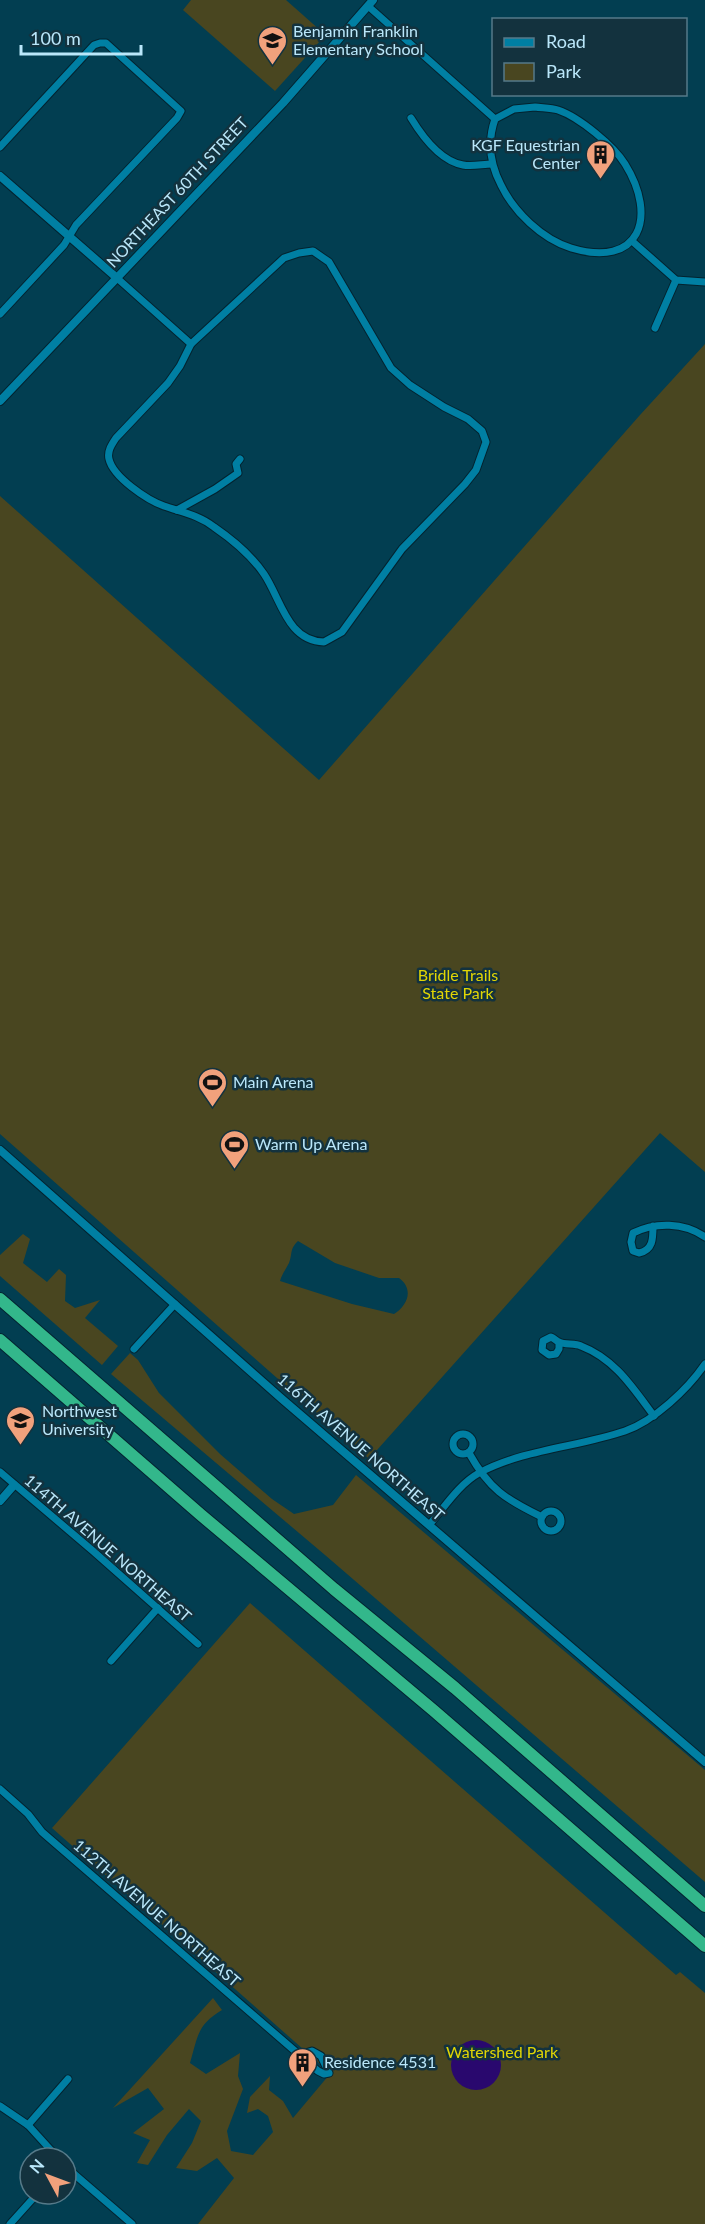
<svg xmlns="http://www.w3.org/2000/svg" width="705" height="2224" viewBox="0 0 705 2224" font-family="Lato,sans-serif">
  <rect width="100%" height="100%" fill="#023e51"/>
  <g fill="#494620" fill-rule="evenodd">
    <path d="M 191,0 L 286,0 L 321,31 L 321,40 L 275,91 L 183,10 Z"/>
    <path d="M 705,344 L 705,1172 L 660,1133 L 369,1459 L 0,1134 L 0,496 L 319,780 L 640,415 ZM 298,1241 L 335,1263 L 379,1278 L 399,1278 C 414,1289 408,1305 394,1314 L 352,1304 L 280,1281 C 282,1274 286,1269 289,1263 C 293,1253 289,1250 298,1241 Z"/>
    <path d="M 23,1234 L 30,1239 L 23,1263 L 47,1282 L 59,1269 L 66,1275 L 65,1301 L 75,1308 L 100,1300 L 85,1318 L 118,1346 L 102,1365 L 0,1276 L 0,1255 Z"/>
    <path d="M 130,1353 L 138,1360 L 159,1393 L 220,1454 L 272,1499 L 294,1514 L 333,1505 L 356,1475 L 705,1770 L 705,1882 L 325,1555 L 111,1374 Z"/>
    <path d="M 250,1603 L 676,1975 L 680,1972 L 705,1993 L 705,2224 L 198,2224 L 234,2178 L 217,2158 L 197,2171 L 176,2168 L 192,2143 L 201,2121 L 189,2109 L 167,2135 L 148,2165 L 137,2163 L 150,2140 L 133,2133 L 164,2109 L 148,2088 L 113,2108 L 213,1998 L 222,2010 C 197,2025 198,2036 190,2063 L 206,2074 L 240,2053 L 238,2076 L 243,2089 L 227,2131 L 231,2151 L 253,2155 L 273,2132 L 268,2116 L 258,2109 L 247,2113 L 250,2097 L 270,2076 L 269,2090 L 283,2101 L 293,2118 L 329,2075 L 328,2071 L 52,1828 Z"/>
  </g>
  <circle fill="#29086e" cx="476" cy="2065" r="25"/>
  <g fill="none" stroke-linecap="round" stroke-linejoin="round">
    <defs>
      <g id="minor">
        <path d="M 368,6 L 495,119"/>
        <path d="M 535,107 C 542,108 551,108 558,110 C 579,117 614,146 625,164 C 658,217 640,269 571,248 C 542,239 514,212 501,185 C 490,164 487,142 495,119 L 514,109 Z"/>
        <path d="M 411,118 C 422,136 440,161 463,165 C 472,167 483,164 492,164"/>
        <path d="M 0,147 L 94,45 L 100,43 L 106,43 L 181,111 L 177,118 L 76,225 L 64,245 L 0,314"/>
        <path d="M 632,241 L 676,280 L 705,282"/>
        <path d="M 313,251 L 329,262 L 391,368 L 410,385 L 444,407 L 468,419 L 482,431 L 486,442 L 476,470 L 465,484 L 402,549 L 342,632 L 324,642 C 287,641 281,599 264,574 C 251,555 233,540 214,527 C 199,515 181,512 164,506 C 147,500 113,477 109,459 C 107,451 112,444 116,438 L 168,383 L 180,366 L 191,344 L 284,258 L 299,253 Z"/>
        <path d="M 117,278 L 191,344"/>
        <path d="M 655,328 L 676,280"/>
        <path d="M 177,510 L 215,489 L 238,473 L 236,464 L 240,459"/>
        <path d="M 653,1226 C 653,1239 653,1250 639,1253 L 633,1251 L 631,1242 L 633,1233 C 655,1222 684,1222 705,1237"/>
        <path d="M 559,1342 L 559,1349 L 556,1354 L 549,1355 L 542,1350 L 543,1341 L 551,1337 C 554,1338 556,1341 559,1342 C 564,1345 575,1343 581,1346 C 615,1359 633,1388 654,1416"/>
        <path d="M 134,1349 L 175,1304"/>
        <circle cx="463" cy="1444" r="10"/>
        <path d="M 469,1453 C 489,1489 505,1499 542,1517"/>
        <path d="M 0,1472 L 93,1551 L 198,1644"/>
        <circle cx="551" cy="1521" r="10"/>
        <path d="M 429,1525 C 444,1508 459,1484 479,1473 C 524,1449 578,1447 625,1431 C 654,1421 688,1389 705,1364"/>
        <path d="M 111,1661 L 158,1608"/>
        <path d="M 0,1789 L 28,1814 L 42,1832 L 318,2071 L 324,2074 L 329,2073 L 321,2056 L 312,2051 L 299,2055"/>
        <path d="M 0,2106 L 28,2125 L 58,2158"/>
        <path d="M 28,2125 L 68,2079"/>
        <path d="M 66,2167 L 132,2224"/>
        <path d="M 10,2224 L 37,2194"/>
      </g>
      <g id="tertiary">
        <path d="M 0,176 L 117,278"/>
        <path d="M 0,401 L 283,103 L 373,0"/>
        <path d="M 0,1150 L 282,1399 L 705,1762"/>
        <path d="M 0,1501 L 14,1485"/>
      </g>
      <g id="motorway">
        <path d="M 0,1299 L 334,1589 L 455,1688 L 705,1906"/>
        <path d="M 0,1340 L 201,1515 L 433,1710 L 705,1946"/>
      </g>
    </defs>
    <use href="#minor" stroke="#03232f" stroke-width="9"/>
    <use href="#tertiary" stroke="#03232f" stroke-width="10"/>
    <use href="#motorway" stroke="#03232f" stroke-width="14"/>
    <use href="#minor" stroke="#007fa3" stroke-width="7"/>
    <use href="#tertiary" stroke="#007fa3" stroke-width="8"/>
    <use href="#motorway" stroke="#33b78b" stroke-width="12"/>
  </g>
  <defs>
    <symbol id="school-pin" viewBox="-11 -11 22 30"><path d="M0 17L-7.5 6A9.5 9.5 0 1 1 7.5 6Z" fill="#f1a17c" stroke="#13323e"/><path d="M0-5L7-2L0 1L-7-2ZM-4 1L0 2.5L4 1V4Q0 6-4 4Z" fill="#111"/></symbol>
    <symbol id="building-pin" viewBox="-11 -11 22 30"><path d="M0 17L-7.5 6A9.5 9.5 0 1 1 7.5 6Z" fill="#f1a17c" stroke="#13323e"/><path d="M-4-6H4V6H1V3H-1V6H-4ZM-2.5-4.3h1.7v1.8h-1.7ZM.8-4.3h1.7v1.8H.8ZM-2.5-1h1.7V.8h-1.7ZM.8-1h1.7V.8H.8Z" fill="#111"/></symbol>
    <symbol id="stadium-pin" viewBox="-11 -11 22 30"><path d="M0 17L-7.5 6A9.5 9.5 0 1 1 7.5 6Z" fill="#f1a17c" stroke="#13323e"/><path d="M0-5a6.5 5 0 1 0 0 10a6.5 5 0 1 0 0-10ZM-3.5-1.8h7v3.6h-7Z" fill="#111"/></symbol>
    <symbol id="university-pin" viewBox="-11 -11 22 30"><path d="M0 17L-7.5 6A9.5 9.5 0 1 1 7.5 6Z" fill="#f1a17c" stroke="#13323e"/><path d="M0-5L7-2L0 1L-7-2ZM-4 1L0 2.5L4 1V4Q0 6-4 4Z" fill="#111"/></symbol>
  </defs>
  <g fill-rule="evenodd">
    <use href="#school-pin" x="256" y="24" width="33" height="45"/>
    <use href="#building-pin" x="584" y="138" width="33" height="45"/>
    <use href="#stadium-pin" x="196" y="1066" width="33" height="45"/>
    <use href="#stadium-pin" x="218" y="1128" width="33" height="45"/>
    <use href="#university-pin" x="4" y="1404" width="33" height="45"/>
    <use href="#building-pin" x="286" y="2046" width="33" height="45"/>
  </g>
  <g text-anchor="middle" stroke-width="5" stroke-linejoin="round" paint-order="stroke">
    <g font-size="16" fill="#bae7fa" stroke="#13323e" text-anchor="start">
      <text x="293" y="37">Benjamin Franklin<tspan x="293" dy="18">Elementary School</tspan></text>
      <text x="580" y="151" text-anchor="end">KGF Equestrian<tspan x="580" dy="18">Center</tspan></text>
      <text x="233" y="1088">Main Arena</text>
      <text x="255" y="1150">Warm Up Arena</text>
      <text x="42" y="1417">Northwest<tspan x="42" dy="18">University</tspan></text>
      <text x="324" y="2068">Residence 4531</text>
    </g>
    <g font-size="16" fill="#bae7fa" stroke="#13323e">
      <text transform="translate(177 192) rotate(-47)" y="6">NORTHEAST 60TH STREET</text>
      <text transform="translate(361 1447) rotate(41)" y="6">116TH AVENUE NORTHEAST</text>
      <text transform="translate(108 1548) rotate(41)" y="6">114TH AVENUE NORTHEAST</text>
      <text transform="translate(157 1913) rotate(41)" y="6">112TH AVENUE NORTHEAST</text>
    </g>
    <g font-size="16" fill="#e1d604" stroke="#13323e">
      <text x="458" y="981">Bridle Trails<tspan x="458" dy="18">State Park</tspan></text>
      <text x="502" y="2058">Watershed Park</text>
    </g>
  </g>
  <rect x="492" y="18" width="195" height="78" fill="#13323e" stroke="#567a89" stroke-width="1.5"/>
  <rect x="504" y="38" width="30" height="9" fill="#007fa3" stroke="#567a89" stroke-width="1.5"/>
  <text x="546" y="48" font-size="18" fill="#bae7fa">Road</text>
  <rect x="504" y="63" width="30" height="18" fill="#494620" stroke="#567a89" stroke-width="1.5"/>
  <text x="546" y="78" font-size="18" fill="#bae7fa">Park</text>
  <g transform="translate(48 2176) rotate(311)"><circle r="28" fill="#13323e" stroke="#567a89" stroke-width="1.5"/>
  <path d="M0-4.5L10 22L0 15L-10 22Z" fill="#f1a17c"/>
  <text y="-9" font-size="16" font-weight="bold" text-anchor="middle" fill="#bae7fa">N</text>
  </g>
  <path d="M21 45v9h120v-9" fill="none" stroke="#bae7fa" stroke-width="3"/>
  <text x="30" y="45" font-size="18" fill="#bae7fa" stroke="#13323e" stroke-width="4.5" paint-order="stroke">100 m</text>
</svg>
